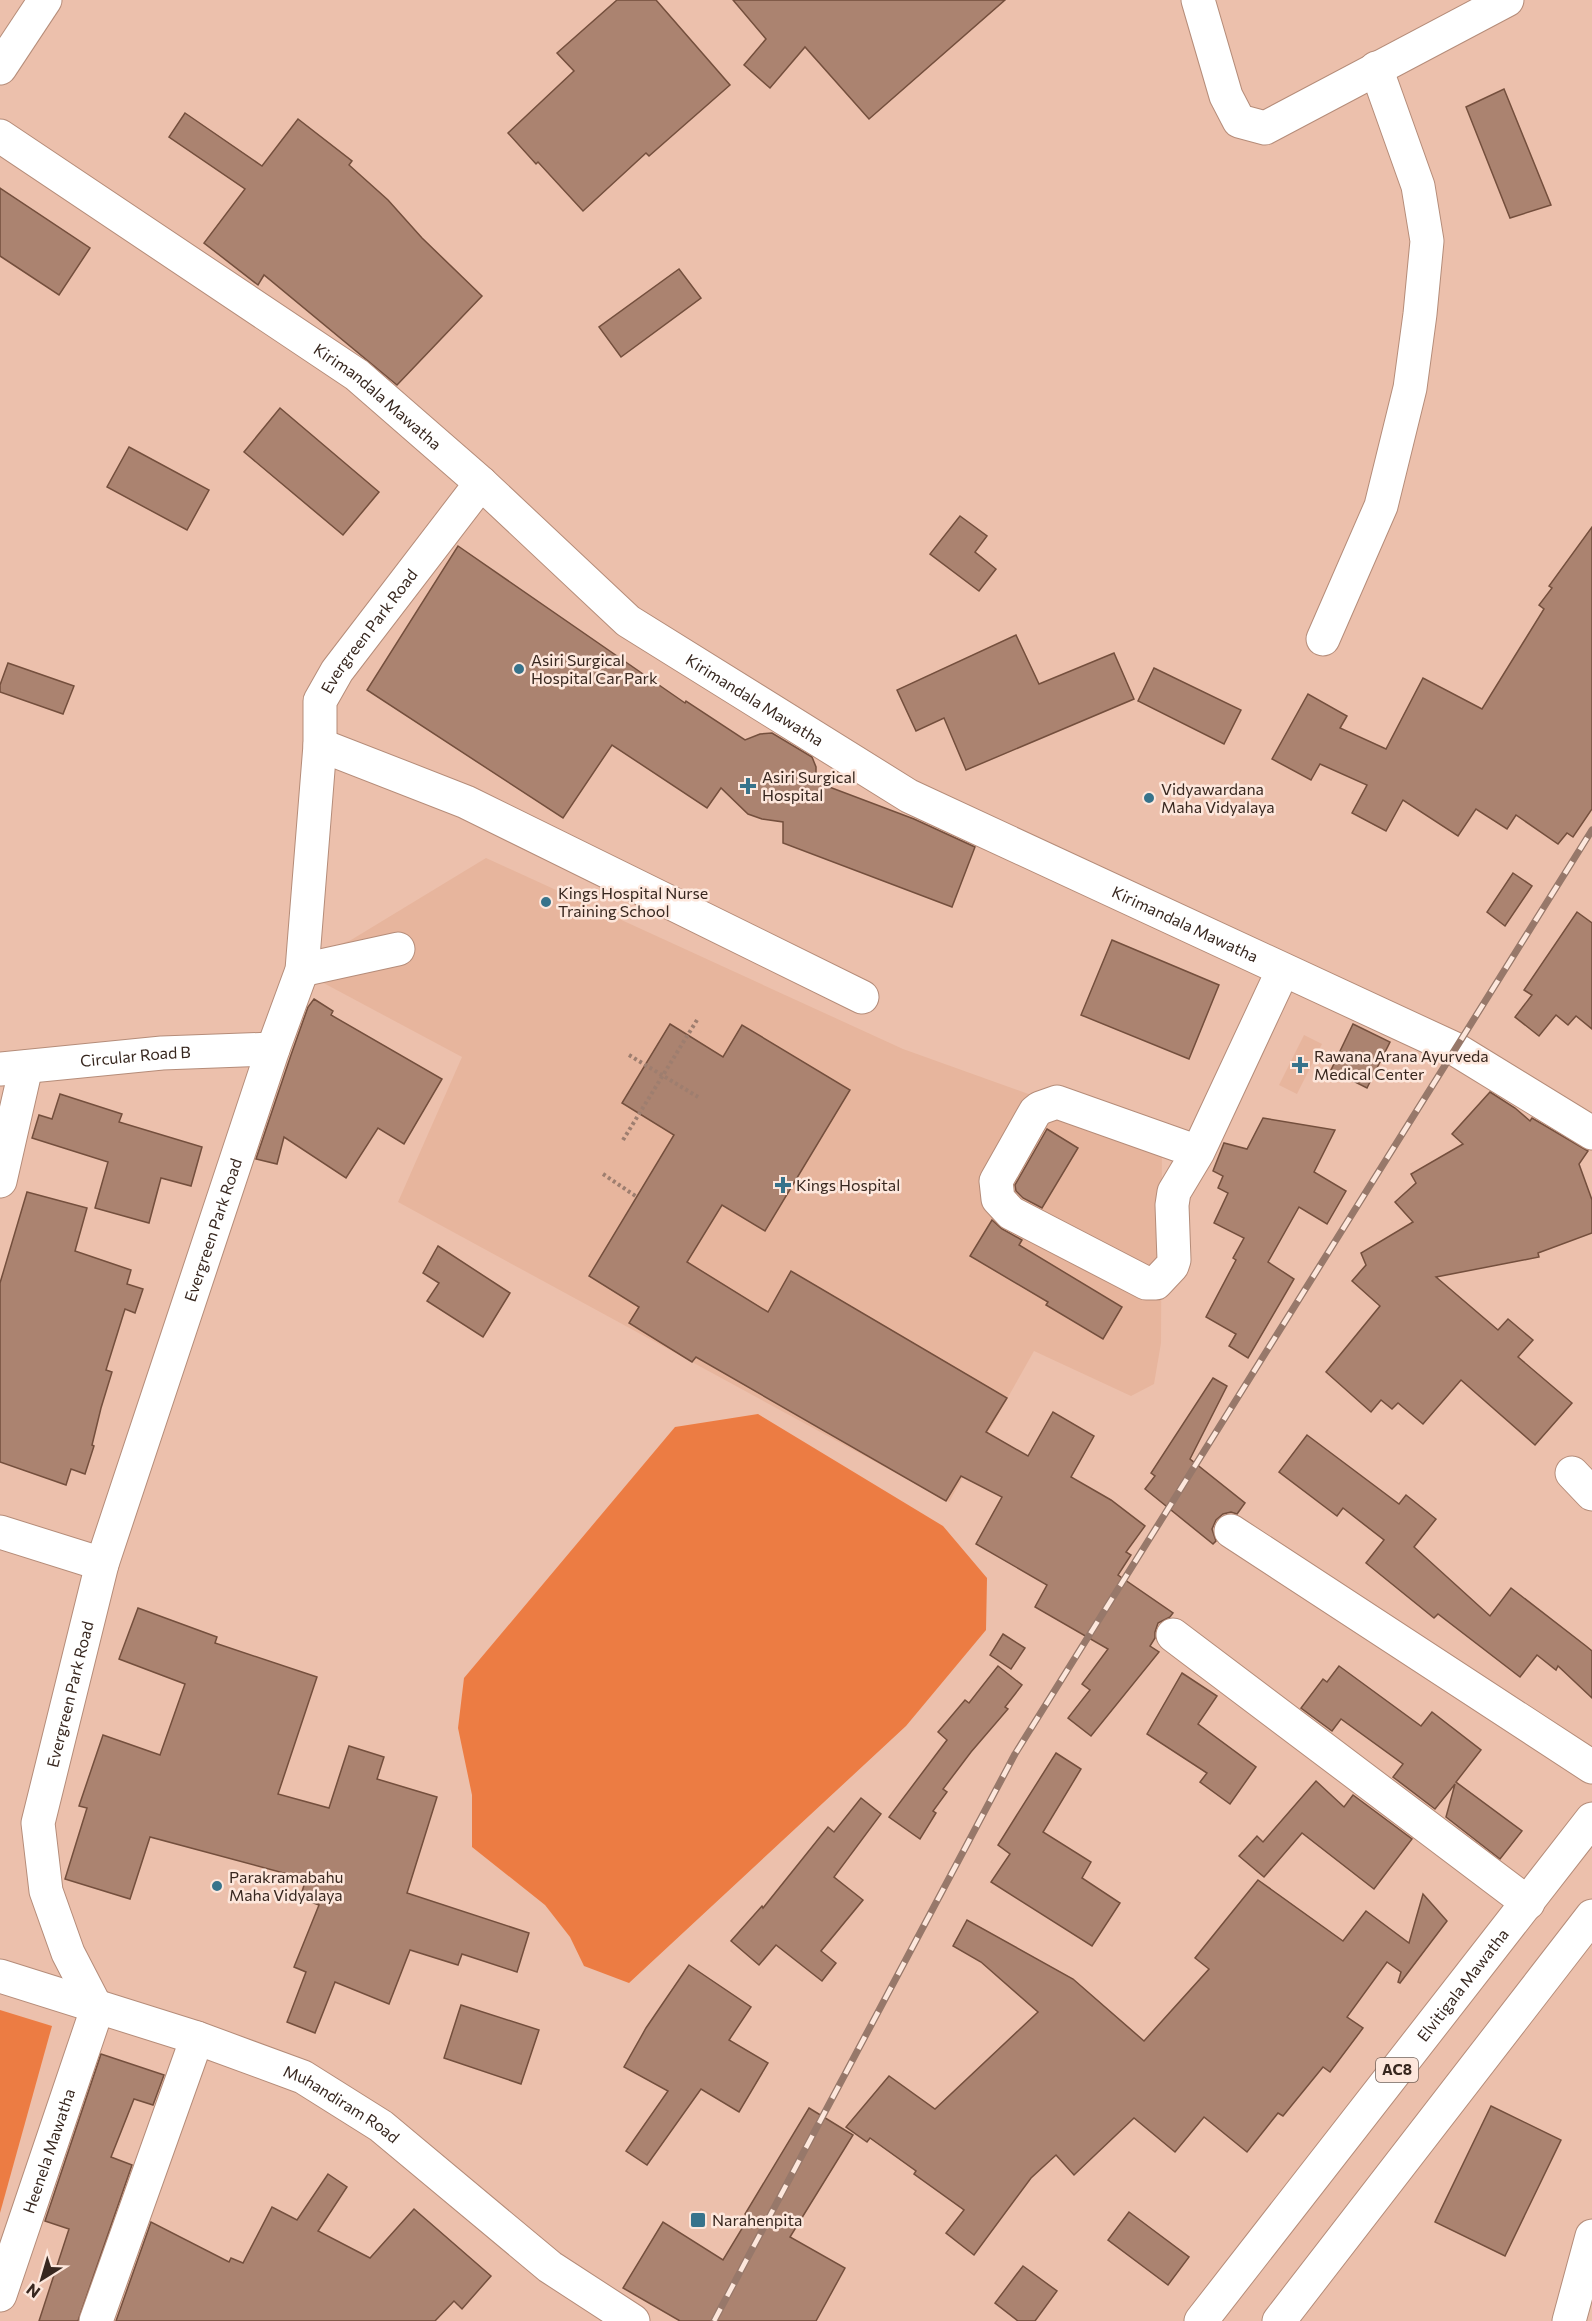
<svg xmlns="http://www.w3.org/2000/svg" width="1592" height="2321" viewBox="0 0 1592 2321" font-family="Commissioner,sans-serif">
  <rect width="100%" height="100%" fill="#ecc0ac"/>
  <g fill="#e7b59d">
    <path d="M 486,858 L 903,1049 L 1162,1142 L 1161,1343 L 1154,1384 L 1131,1396 L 1034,1351 L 949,1502 L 398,1202 L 462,1057 L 316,979 L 320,952 L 351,940 Z"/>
    <path d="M 1304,1035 L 1322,1044 L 1297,1094 L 1279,1085 Z"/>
  </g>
  <g fill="#ec7c43">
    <path d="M 758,1414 L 943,1526 L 987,1578 L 986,1630 L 906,1726 L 629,1983 L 584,1966 L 570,1937 L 545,1905 L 472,1847 L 472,1795 L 458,1728 L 464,1678 L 675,1427 Z"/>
    <path d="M 0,2010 L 52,2026 L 0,2213 Z"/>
  </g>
  <g fill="#ab8370" stroke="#744f3d" stroke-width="1.5">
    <path d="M 617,0 L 656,0 L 730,85 L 649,156 L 646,153 L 583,211 L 538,162 L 536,164 L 508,133 L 574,71 L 557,53 Z"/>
    <path d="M 733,0 L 1005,0 L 869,119 L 805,47 L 770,88 L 744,65 L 766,39 Z"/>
    <path d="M 1504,89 L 1551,205 L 1510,218 L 1466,107 Z"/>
    <path d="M 185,113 L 262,166 L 298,119 L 352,161 L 349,165 L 388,200 L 422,238 L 482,296 L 397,385 L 264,275 L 258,285 L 204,243 L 245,189 L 169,137 Z"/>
    <path d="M 0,188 L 90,248 L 59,295 L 0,256 Z"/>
    <path d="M 679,269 L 701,298 L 621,357 L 599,327 Z"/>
    <path d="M 280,408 L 379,492 L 343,535 L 244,452 Z"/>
    <path d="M 129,447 L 209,490 L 187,530 L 107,487 Z"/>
    <path d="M 960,516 L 987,536 L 975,552 L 996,569 L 979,591 L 930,554 Z"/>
    <path d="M 1592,527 L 1592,809 L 1573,837 L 1567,833 L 1558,844 L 1516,815 L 1507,829 L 1476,809 L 1458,836 L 1403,800 L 1386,831 L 1352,813 L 1367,785 L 1320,764 L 1311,780 L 1272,759 L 1308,694 L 1347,716 L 1340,728 L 1386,749 L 1423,678 L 1482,709 L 1544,609 L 1539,605 L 1552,588 L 1549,586 Z"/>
    <path d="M 458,546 L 685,703 L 686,701 L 745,740 L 760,734 L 772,733 L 812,757 L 816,767 L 816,782 L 914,819 L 975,847 L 952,907 L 783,843 L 783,822 L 762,819 L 748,814 L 721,788 L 707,808 L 612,745 L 563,818 L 367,690 Z"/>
    <path d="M 1016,635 L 1039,684 L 1114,653 L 1134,699 L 966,770 L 944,718 L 916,731 L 897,690 Z"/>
    <path d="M 8,663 L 74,686 L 63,714 L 0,692 L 0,685 Z"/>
    <path d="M 1154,668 L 1241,710 L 1224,744 L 1138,701 Z"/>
    <path d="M 1513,873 L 1532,886 L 1505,926 L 1487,912 Z"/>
    <path d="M 1577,912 L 1592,923 L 1592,1029 L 1576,1016 L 1568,1025 L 1556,1015 L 1539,1036 L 1515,1017 L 1532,995 L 1524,990 Z"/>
    <path d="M 1112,940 L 1219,985 L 1189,1059 L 1081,1015 Z"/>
    <path d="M 314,999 L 333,1011 L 331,1015 L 442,1079 L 404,1144 L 378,1128 L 346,1178 L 284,1137 L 277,1164 L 256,1159 L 291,1055 L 308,1007 Z"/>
    <path d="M 670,1024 L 723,1057 L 742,1025 L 850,1090 L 765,1231 L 722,1205 L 687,1262 L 768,1312 L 791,1271 L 1007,1398 L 986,1432 L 1028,1456 L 1053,1412 L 1094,1436 L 1071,1477 L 1111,1500 L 1145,1526 L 1126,1552 L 1131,1555 L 1118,1575 L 1173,1613 L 1170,1617 L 1158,1623 L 1155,1632 L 1155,1638 L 1150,1646 L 1159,1652 L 1091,1736 L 1068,1718 L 1090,1690 L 1082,1684 L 1108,1649 L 1035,1607 L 1047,1585 L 976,1544 L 1002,1497 L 961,1476 L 946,1501 L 696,1357 L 692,1362 L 629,1323 L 639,1307 L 589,1276 L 674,1135 L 622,1103 Z"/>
    <path d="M 1353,1024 L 1390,1042 L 1367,1088 L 1331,1070 Z"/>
    <path d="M 1490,1092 L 1515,1108 L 1530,1121 L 1532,1118 L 1588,1151 L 1579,1164 L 1592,1200 L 1592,1233 L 1538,1253 L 1539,1257 L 1436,1277 L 1498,1330 L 1508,1319 L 1533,1340 L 1518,1357 L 1572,1403 L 1535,1445 L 1461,1380 L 1423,1424 L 1398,1403 L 1392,1409 L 1381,1400 L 1371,1412 L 1326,1372 L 1380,1306 L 1352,1281 L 1366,1265 L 1361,1253 L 1413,1222 L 1395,1202 L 1416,1183 L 1411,1174 L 1463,1144 L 1452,1134 Z"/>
    <path d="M 60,1094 L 122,1114 L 119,1122 L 202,1147 L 191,1186 L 161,1178 L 149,1223 L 95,1208 L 108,1162 L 32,1138 L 39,1115 L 52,1119 Z"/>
    <path d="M 1263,1118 L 1335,1130 L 1314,1172 L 1346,1191 L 1327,1224 L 1299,1207 L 1268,1262 L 1294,1279 L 1248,1358 L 1229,1346 L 1236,1334 L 1206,1317 L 1236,1260 L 1233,1258 L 1244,1238 L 1214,1223 L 1228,1193 L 1218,1188 L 1223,1176 L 1213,1171 L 1224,1143 L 1247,1149 Z"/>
    <path d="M 1047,1129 L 1078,1148 L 1042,1208 L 1023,1198 L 1016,1191 L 1015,1185 Z"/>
    <path d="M 27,1192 L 87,1208 L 75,1251 L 131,1270 L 127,1284 L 143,1289 L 135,1313 L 125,1309 L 106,1370 L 112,1372 L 101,1408 L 92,1445 L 94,1446 L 85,1474 L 71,1469 L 66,1485 L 0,1462 L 0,1283 Z"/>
    <path d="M 992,1220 L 1002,1229 L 1022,1240 L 1019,1245 L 1122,1307 L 1103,1339 L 1046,1305 L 1048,1302 L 970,1256 Z"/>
    <path d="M 438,1246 L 510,1293 L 483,1337 L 427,1301 L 439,1283 L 423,1273 Z"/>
    <path d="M 1213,1378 L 1227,1386 L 1190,1459 L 1245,1503 L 1237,1514 L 1231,1512 L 1223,1514 L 1216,1520 L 1212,1529 L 1216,1541 L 1213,1544 L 1145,1489 L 1155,1476 L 1151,1473 Z"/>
    <path d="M 1307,1435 L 1399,1504 L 1406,1495 L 1436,1519 L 1414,1547 L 1490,1616 L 1511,1588 L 1586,1646 L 1592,1651 L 1592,1698 L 1558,1666 L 1556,1670 L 1537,1655 L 1520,1677 L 1438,1614 L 1434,1618 L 1366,1563 L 1384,1540 L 1343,1508 L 1337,1516 L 1279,1472 Z"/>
    <path d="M 138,1608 L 217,1637 L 215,1643 L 317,1677 L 278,1794 L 329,1808 L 349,1746 L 384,1757 L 377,1779 L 437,1797 L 407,1893 L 529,1933 L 517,1972 L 462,1954 L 458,1965 L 410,1950 L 389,2004 L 335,1982 L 315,2033 L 287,2022 L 306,1972 L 294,1967 L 319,1905 L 300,1898 L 306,1879 L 150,1837 L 130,1899 L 65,1879 L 87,1808 L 79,1806 L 103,1735 L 160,1755 L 185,1684 L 119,1659 Z"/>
    <path d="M 1003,1634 L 1025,1648 L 1011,1669 L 990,1655 Z"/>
    <path d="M 998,1666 L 1022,1685 L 1005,1707 L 1008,1709 L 971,1752 L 943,1789 L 947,1792 L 933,1811 L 936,1813 L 920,1839 L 889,1817 L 947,1740 L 938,1732 L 965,1700 L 969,1703 Z"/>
    <path d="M 1339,1666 L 1421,1726 L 1432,1712 L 1481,1750 L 1456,1782 L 1522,1831 L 1500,1859 L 1446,1817 L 1455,1784 L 1435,1809 L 1393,1777 L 1403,1764 L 1341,1719 L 1332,1731 L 1301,1708 L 1323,1679 L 1327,1682 Z"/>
    <path d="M 1182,1673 L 1217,1696 L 1198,1724 L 1256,1767 L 1230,1804 L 1200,1782 L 1207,1773 L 1147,1734 Z"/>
    <path d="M 1056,1753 L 1081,1769 L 1043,1832 L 1091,1862 L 1082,1878 L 1120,1903 L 1092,1946 L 991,1882 L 1010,1854 L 998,1845 Z"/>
    <path d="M 1316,1781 L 1344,1807 L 1353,1795 L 1412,1839 L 1374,1889 L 1302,1833 L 1264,1877 L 1239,1856 L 1257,1836 L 1263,1842 Z"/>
    <path d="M 861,1798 L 881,1814 L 834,1877 L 863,1900 L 821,1951 L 836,1963 L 822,1981 L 776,1945 L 759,1965 L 731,1941 L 762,1906 L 763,1908 L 828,1827 L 834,1832 Z"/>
    <path d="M 1258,1880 L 1343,1941 L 1366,1911 L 1409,1943 L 1423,1894 L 1447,1921 L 1400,1983 L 1398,1982 L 1401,1972 L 1387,1962 L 1347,2017 L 1363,2028 L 1330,2072 L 1323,2067 L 1283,2116 L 1278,2113 L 1247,2152 L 1204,2117 L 1175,2152 L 1134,2118 L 1074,2175 L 1056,2155 L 1031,2178 L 974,2255 L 946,2233 L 964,2210 L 914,2174 L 916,2171 L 870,2138 L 867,2142 L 846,2127 L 889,2076 L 935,2109 L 1038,2012 L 981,1962 L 953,1946 L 967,1920 L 1073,1979 L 1144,2041 L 1209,1969 L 1195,1958 Z"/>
    <path d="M 689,1965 L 751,2007 L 729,2040 L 768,2063 L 739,2112 L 701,2089 L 647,2165 L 626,2151 L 668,2091 L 624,2067 L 646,2028 Z"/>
    <path d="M 461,2005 L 539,2030 L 521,2084 L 444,2058 Z"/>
    <path d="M 101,2054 L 164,2075 L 153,2105 L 134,2099 L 111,2157 L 132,2165 L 78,2321 L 39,2321 L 69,2229 L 45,2221 Z"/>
    <path d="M 1491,2106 L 1561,2140 L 1505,2256 L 1435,2222 Z"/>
    <path d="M 809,2108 L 853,2135 L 790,2237 L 845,2268 L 816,2321 L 680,2321 L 623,2288 L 663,2222 L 723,2260 L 749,2217 L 745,2214 Z"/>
    <path d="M 328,2174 L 347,2187 L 318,2231 L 370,2258 L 414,2209 L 491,2276 L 462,2309 L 454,2301 L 435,2321 L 116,2321 L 151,2222 L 229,2262 L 231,2258 L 243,2263 L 272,2207 L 297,2220 Z"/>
    <path d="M 1129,2212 L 1189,2257 L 1168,2285 L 1108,2240 Z"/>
    <path d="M 1023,2266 L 1057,2291 L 1035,2321 L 1018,2321 L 995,2303 Z"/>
  </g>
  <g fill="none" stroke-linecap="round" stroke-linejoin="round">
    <defs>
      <g id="minor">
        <path d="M 1198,0 L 1226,96 L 1239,121 L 1265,128 L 1507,0"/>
        <path d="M 0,68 L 45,0"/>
        <path d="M 1323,639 L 1381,506 L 1410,388 L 1420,314 L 1427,241 L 1418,186 L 1376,68"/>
        <path d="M 320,745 L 466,802 L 862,997"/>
        <path d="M 302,970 L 398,949"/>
        <path id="s1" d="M 0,1069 L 162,1053 L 273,1049"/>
        <path d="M 1198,1152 L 1057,1102 L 1040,1108 L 1035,1112 L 996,1181 L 998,1199 L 1011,1213 L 1146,1283 L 1156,1283 L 1172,1266 L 1174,1260 L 1172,1205 L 1174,1192 L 1198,1152 L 1283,970"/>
        <path d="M 0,1181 L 26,1067"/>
        <path d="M 1572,1473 L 1592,1494"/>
        <path d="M 1231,1531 L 1592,1767"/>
        <path d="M 0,1532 L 102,1564"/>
        <path d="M 1173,1635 L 1528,1903"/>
        <path id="s2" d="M 0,1976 L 197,2038 L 303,2077 L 381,2126 L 550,2267 L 633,2321"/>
        <path id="s3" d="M 97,2009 L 68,1953 L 46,1891 L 38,1823 L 102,1564 L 273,1049 L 302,970 L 320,745 L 320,701 L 337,671 L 481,483"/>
        <path id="s4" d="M 0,2295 L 97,2009"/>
        <path d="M 96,2321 L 197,2038"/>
        <path d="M 1569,2321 L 1592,2236"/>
      </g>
      <g id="major">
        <path id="s5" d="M 0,136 L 357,375 L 481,483 L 628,621 L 909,796 L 1455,1049 L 1592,1133"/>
      </g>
      <g id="highway">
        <path id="s6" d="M 1201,2321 L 1592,1819"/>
        <path d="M 1279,2321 L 1592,1916"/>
      </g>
    </defs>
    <use href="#minor" stroke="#b58c79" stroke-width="35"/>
    <use href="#major" stroke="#b58c79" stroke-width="35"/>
    <use href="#highway" stroke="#b58c79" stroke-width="35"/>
    <g stroke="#9e7e6f" stroke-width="4" stroke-dasharray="3 3" stroke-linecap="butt">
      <path d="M 629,1055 L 698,1097"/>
      <path d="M 623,1140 L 697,1020"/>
      <path d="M 603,1174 L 637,1197"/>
    </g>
    <use href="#minor" stroke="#fff" stroke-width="33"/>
    <use href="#major" stroke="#fff" stroke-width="33"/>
    <use href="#highway" stroke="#fff" stroke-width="33"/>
    <defs>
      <path id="rail" d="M 714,2321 L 1015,1754 L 1592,830"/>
    </defs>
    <use href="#rail" stroke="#97786a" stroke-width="7"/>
    <use href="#rail" stroke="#fde7dc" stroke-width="4.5" stroke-dasharray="14" stroke-linecap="butt"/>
  </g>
  <g fill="#37738b" stroke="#fde7dc" stroke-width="2">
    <circle cx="519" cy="669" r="6"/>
    <path d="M745 777h6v6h6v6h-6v6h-6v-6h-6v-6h6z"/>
    <circle cx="1149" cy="798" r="6"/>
    <circle cx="546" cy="902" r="6"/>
    <path d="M1297 1056h6v6h6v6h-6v6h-6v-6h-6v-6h6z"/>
    <path d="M780 1176h6v6h6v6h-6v6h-6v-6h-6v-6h6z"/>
    <circle cx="217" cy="1886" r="6"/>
    <rect x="690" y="2212" width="16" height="16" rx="3"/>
  </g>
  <g text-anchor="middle" stroke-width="5" stroke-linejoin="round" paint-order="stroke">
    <rect fill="#fde7dc" stroke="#726158" stroke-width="1.5" x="1376" y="2058" width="42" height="24" rx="4.5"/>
    <g font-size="15" font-weight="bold" fill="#37271f">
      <text x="1397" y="2075">AC8</text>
    </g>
    <g font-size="16" fill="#37271f" stroke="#fde7dc">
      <text dy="6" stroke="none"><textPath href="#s5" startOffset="459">Kirimandala Mawatha</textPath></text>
      <text dy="6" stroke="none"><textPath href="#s3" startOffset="1446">Evergreen Park Road</textPath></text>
      <text dy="6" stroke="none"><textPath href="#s5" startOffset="945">Kirimandala Mawatha</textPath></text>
      <text dy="6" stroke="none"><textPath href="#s5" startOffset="1431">Kirimandala Mawatha</textPath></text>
      <text dy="6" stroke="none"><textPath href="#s1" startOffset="136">Circular Road B</textPath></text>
      <text dy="6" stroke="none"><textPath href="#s3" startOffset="816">Evergreen Park Road</textPath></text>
      <text dy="6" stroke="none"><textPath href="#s3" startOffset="330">Evergreen Park Road</textPath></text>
      <text dy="6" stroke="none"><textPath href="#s6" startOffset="426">Elvitigala Mawatha</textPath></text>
      <text dy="6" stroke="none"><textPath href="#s2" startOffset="366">Muhandiram Road</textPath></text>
      <text dy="6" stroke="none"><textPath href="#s4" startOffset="152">Heenela Mawatha</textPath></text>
    </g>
    <g font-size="16" fill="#37271f" stroke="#fde7dc" text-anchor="start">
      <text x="531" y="666">Asiri Surgical<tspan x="531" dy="18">Hospital Car Park</tspan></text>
      <text x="762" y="783">Asiri Surgical<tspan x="762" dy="18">Hospital</tspan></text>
      <text x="1161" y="795">Vidyawardana<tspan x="1161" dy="18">Maha Vidyalaya</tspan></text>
      <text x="558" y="899">Kings Hospital Nurse<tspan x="558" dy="18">Training School</tspan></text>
      <text x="1314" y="1062">Rawana Arana Ayurveda<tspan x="1314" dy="18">Medical Center</tspan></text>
      <text x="796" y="1191">Kings Hospital</text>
      <text x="229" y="1883">Parakramabahu<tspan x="229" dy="18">Maha Vidyalaya</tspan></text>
      <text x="712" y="2226">Narahenpita</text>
    </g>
  </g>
  <g transform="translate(42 2279) rotate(217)" stroke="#fde7dc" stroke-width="4.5" paint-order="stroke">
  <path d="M0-4.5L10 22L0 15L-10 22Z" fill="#37271f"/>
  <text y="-9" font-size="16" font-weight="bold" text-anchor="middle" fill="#37271f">N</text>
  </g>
</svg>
